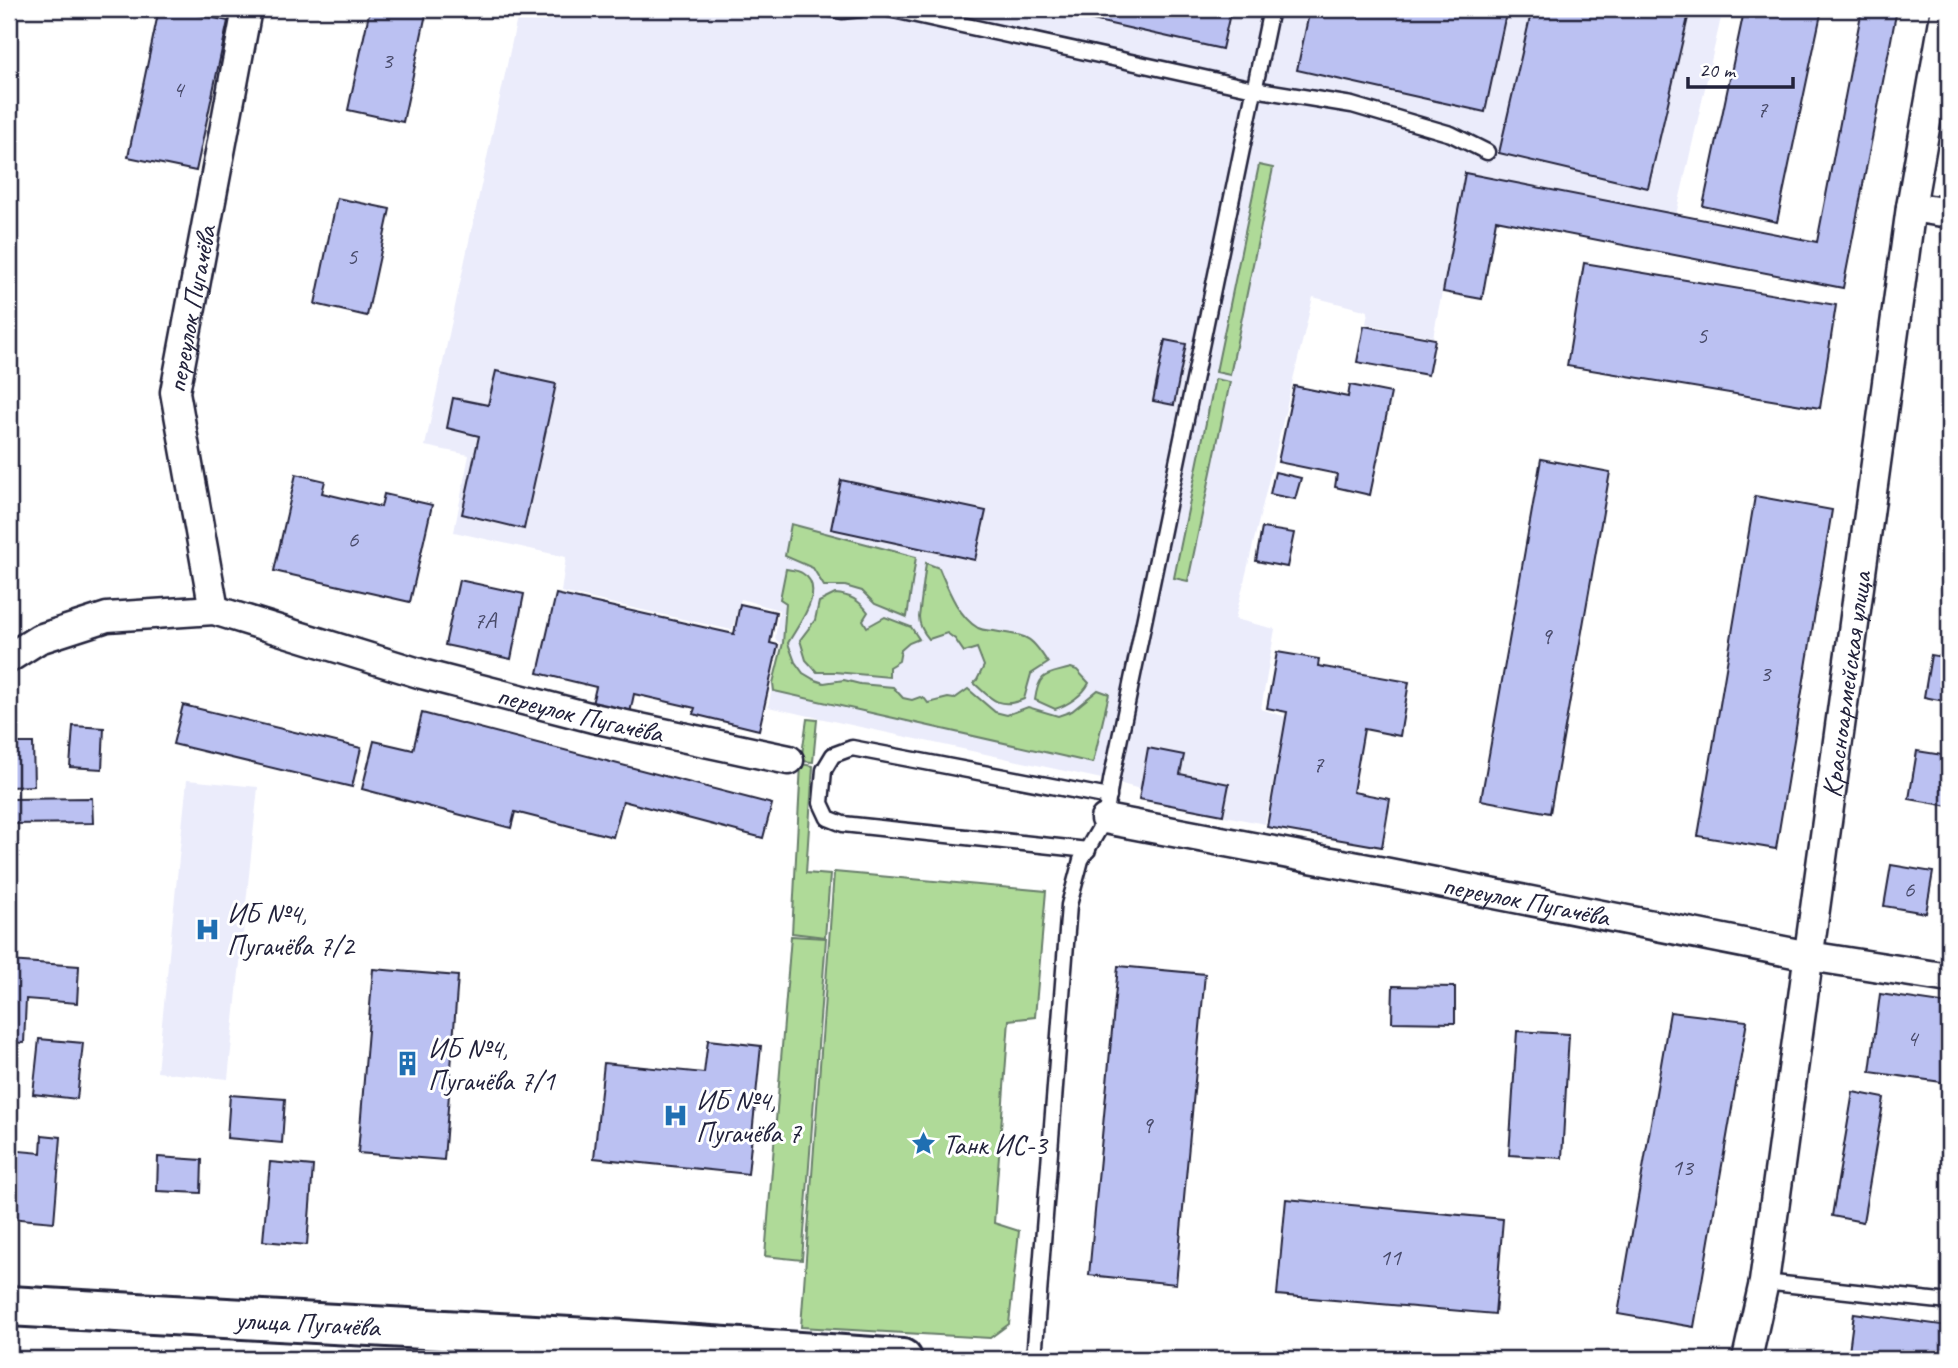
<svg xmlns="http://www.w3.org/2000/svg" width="1958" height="1368" viewBox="0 0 1958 1368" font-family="Caveat,sans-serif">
  <rect width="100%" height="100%" fill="#fff"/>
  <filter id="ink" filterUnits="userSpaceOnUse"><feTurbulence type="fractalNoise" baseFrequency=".0143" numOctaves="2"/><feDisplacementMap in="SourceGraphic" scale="14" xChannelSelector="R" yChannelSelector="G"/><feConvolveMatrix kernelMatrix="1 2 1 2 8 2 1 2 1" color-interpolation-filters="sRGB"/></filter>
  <g filter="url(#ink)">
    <g fill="#ebecfb">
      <path d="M 519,9 L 1723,9 L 1676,215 L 1466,173 L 1433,337 L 1366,324 L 1368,311 L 1313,297 L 1235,619 L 1275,629 L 1261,709 L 1286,717 L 1265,824 L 1139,799 L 1140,789 L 1111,781 L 768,707 L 781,644 L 775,639 L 779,610 L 741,599 L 732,630 L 561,592 L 566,557 L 454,532 L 469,455 L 425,446 Z"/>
      <path d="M 187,780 L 258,787 L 228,1079 L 157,1072 Z"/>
    </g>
    <g fill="#afda98" stroke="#687e6a" stroke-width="2">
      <path d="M 1259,165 L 1273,168 L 1230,375 L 1216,372 Z"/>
      <path d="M 1215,379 L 1230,382 L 1188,581 L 1174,578 Z"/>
      <path d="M 791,524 L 916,557 L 907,617 L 875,604 L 862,591 L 845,586 L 824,586 L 813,568 L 785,556 Z"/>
      <path d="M 926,563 L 939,568 C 948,589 958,616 978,628 C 984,631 988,630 994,631 C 1027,637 1029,633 1048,663 L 1031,674 L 1024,699 C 999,710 991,699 974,683 L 977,680 L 984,666 L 977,648 L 964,652 L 955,639 L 947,633 L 929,639 C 923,632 919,625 919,617 Z"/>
      <path d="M 786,569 C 791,570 798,570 802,573 C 828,588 798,625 788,643 L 795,662 L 803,673 L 815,680 L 824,683 L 844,680 L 860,684 L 893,687 L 903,698 L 912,700 L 920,697 L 925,699 L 928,703 L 948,698 L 954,699 L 968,689 L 995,712 L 1007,715 L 1028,707 L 1058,716 L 1072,711 L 1098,690 L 1109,694 L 1093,763 L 774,691 L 773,683 L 783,643 L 786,603 L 780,599 Z"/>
      <path d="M 835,594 C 850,595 859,600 868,612 L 863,620 L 867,627 L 885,617 L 911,627 L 919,639 L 909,643 L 901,650 L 899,661 L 889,667 L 889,677 L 835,672 L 817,672 L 806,660 L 800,640 L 815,620 L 819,602 Z"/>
      <path d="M 1071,668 L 1077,670 L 1089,683 C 1083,695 1068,705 1055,709 L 1035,700 C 1039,671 1047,675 1071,668 Z"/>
      <path d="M 807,719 L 817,720 L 813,762 L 801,761 Z"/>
      <path d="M 801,764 L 813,766 L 806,873 L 830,875 L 825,937 L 792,933 Z"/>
      <path d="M 834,872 L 1046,891 L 1035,1017 L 1009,1020 L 994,1223 L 1019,1231 L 1009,1324 L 990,1338 L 801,1327 Z"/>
      <path d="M 791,936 L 826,938 L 802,1260 L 765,1256 Z"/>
    </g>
    <g fill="#bbc1f2" stroke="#22223b" stroke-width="2">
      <path d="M 159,9 L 173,9 L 228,21 L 196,171 L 128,157 Z"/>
      <path d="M 370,9 L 427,9 L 403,122 L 348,110 Z"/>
      <path d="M 1044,9 L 1231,9 L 1222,49 Z"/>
      <path d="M 1310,9 L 1507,9 L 1485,112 L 1297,70 Z"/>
      <path d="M 1532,9 L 1690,9 L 1648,188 L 1499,153 Z"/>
      <path d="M 1733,9 L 1822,9 L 1777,222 L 1703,206 L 1744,11 Z"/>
      <path d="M 1862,9 L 1897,9 L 1843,288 L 1496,220 L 1482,299 L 1443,292 L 1465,173 L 1817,242 Z"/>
      <path d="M 337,198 L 390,209 L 367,316 L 315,304 Z"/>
      <path d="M 1584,263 L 1836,305 L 1820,408 L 1567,366 Z"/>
      <path d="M 1364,326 L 1435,339 L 1428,375 L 1357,362 Z"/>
      <path d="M 1165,340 L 1186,344 L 1174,405 L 1153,401 Z"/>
      <path d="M 496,371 L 556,384 L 524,529 L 462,514 L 479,436 L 447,428 L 453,398 L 488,405 Z"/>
      <path d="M 1350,385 L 1391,393 L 1370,495 L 1335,487 L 1337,474 L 1278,462 L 1294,386 L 1348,397 Z"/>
      <path d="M 1541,459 L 1610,472 L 1550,813 L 1481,800 Z"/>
      <path d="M 1275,472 L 1301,478 L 1295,499 L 1270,494 Z"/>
      <path d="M 296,474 L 325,481 L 322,493 L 381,507 L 384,494 L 432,505 L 410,602 L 274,571 Z"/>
      <path d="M 841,480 L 986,511 L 975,560 L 831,529 Z"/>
      <path d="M 1755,496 L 1832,510 L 1776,849 L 1698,836 Z"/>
      <path d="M 1262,528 L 1294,533 L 1287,567 L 1256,561 Z"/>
      <path d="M 459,580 L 524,594 L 511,659 L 445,645 Z"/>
      <path d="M 556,594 L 734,634 L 740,604 L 776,612 L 770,643 L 778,645 L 759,730 L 693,714 L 695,708 L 634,694 L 630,713 L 592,704 L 596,687 L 538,673 Z"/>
      <path d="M 1277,652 L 1319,659 L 1318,666 L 1409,682 L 1400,736 L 1364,729 L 1353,792 L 1390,799 L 1382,847 L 1267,827 L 1287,712 L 1267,708 Z"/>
      <path d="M 1931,655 L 1949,658 L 1949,702 L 1924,697 Z"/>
      <path d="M 183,705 L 361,748 L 352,787 L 173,744 Z"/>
      <path d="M 422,713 L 772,804 L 763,838 L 623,801 L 613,837 L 515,812 L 511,828 L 362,789 L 374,741 L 413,750 Z"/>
      <path d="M 73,726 L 104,728 L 102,769 L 70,767 Z"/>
      <path d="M 9,743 L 33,743 L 34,786 L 9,787 Z"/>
      <path d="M 1148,748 L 1184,755 L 1180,774 L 1229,784 L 1223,815 L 1139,799 Z"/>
      <path d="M 1917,751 L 1949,756 L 1949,806 L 1909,799 Z"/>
      <path d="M 92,798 L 93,823 L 9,824 L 9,799 Z"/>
      <path d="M 1891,865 L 1933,872 L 1926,913 L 1884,906 Z"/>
      <path d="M 9,961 L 79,966 L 77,1003 L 26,999 L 24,1043 L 9,1042 Z"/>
      <path d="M 1118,966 L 1205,974 L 1176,1284 L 1089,1275 Z"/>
      <path d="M 373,969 L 458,976 L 444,1160 L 358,1153 Z"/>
      <path d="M 1393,986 L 1455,987 L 1455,1023 L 1392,1022 Z"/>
      <path d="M 1880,994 L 1949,1004 L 1949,1083 L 1870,1072 Z"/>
      <path d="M 1670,1012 L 1747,1021 L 1694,1327 L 1618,1314 Z"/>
      <path d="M 1517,1031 L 1569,1034 L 1562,1158 L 1509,1155 Z"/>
      <path d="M 39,1039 L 83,1043 L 77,1099 L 33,1094 Z"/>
      <path d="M 708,1040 L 761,1046 L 748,1174 L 594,1158 L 604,1063 L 704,1073 Z"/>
      <path d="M 1853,1092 L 1884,1098 L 1863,1222 L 1832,1216 Z"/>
      <path d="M 230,1095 L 285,1099 L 282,1143 L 227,1138 Z"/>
      <path d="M 42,1135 L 61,1137 L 54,1222 L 9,1218 L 9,1150 L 41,1153 Z"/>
      <path d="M 158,1157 L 202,1160 L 201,1193 L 157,1191 Z"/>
      <path d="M 270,1162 L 313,1166 L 307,1245 L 263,1241 Z"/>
      <path d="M 1286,1199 L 1503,1219 L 1495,1314 L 1277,1295 Z"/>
      <path d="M 1854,1313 L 1949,1326 L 1949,1359 L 1848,1359 Z"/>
    </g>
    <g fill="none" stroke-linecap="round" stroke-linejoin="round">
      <defs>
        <g id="lane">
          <path d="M 831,9 L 842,11 L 861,9"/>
          <path d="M 889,9 L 1254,89 L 1352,105 L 1451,134 L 1487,152"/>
          <path d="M 1088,850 L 843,824 L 828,818 L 821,803 L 824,770 L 833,755 L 852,748 L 1109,797"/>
          <path d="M 1764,1282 L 1949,1302"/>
          <path d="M 1034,1359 L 1069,905 L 1081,860 L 1105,819 L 1111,781 L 1271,9"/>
        </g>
        <g id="street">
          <path d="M 1911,207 L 1949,213"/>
          <path id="s1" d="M 214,610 L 175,392 L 247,9"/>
          <path id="s2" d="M 9,658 L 39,639 L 107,617 L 214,610 L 422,674 L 593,718 L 789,760"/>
          <path id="s3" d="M 1105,819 L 1389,873 L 1809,956 L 1949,978"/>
          <path id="s4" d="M 1747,1359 L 1764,1282 L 1911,207 L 1946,9"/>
        </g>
        <g id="secondary">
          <path id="s5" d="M 9,1306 L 624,1340 L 902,1359"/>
        </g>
      </defs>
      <use href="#lane" stroke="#22223b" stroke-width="19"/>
      <use href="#street" stroke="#22223b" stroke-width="33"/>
      <use href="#secondary" stroke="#22223b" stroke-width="44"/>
      <use href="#lane" stroke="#fff" stroke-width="14"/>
      <use href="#street" stroke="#fff" stroke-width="28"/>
      <use href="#secondary" stroke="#fff" stroke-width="38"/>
    </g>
  </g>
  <defs>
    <symbol id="hospital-bare" viewBox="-9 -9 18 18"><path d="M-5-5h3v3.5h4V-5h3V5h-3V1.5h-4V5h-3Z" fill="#1f6fb2" stroke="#fff" stroke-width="2.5" paint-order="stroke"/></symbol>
    <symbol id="building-bare" viewBox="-9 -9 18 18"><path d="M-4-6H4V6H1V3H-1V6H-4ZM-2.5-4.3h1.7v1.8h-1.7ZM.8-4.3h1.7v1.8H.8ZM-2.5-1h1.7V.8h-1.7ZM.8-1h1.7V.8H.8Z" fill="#1f6fb2" stroke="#fff" stroke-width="2.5" paint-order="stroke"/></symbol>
    <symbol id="sight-bare" viewBox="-9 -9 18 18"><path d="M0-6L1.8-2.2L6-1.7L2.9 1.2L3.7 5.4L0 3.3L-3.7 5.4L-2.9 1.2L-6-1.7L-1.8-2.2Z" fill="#1f6fb2" stroke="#fff" stroke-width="2.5" paint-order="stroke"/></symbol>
  </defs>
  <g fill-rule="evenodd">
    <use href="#hospital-bare" x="190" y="912" width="35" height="35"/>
    <use href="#building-bare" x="390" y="1046" width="35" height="35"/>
    <use href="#hospital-bare" x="658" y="1098" width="35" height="35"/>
    <use href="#sight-bare" x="906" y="1126" width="35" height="35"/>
  </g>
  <g text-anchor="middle" stroke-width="6" stroke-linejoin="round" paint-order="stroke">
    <g font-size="24" fill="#484a69">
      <text x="387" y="68">3</text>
      <text x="178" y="97">4</text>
      <text x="1762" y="117">7</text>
      <text x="352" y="264">5</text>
      <text x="1702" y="343">5</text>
      <text x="353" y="547">6</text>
      <text x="485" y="628">7А</text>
      <text x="1546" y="644">9</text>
      <text x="1765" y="681">3</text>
      <text x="1318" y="772">7</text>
      <text x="1909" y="897">6</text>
      <text x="1912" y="1046">4</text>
      <text x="1147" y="1133">9</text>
      <text x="1682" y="1175">13</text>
      <text x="1390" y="1265">11</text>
    </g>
    <g font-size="28" fill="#22223b" stroke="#fff">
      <text dy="10" stroke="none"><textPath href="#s1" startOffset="306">переулок Пугачёва</textPath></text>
      <text dy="10" stroke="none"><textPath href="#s4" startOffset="682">Красноармейская улица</textPath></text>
      <text dy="10" stroke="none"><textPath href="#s2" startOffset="595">переулок Пугачёва</textPath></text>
      <text dy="10" stroke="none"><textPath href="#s3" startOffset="429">переулок Пугачёва</textPath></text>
      <text dy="10" stroke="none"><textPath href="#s5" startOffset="299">улица Пугачёва</textPath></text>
    </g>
    <g font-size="28" fill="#22223b" stroke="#fff" text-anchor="start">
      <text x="227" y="923">ИБ №4,<tspan x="227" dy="32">Пугачёва 7/2</tspan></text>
      <text x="428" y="1058">ИБ №4,<tspan x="428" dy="32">Пугачёва 7/1</tspan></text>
      <text x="696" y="1110">ИБ №4,<tspan x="696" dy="32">Пугачёва 7</tspan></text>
      <text x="943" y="1154">Танк ИС-3</text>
    </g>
  </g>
  <rect width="1958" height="1368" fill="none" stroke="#fff" stroke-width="35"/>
  <rect x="18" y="18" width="1923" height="1333" fill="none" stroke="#22223b" stroke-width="2.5" filter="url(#ink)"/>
  <path d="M1688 77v10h105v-10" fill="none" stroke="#22223b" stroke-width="3.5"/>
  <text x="1699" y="77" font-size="21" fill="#22223b" stroke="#ffffff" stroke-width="5" paint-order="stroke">20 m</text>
</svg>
